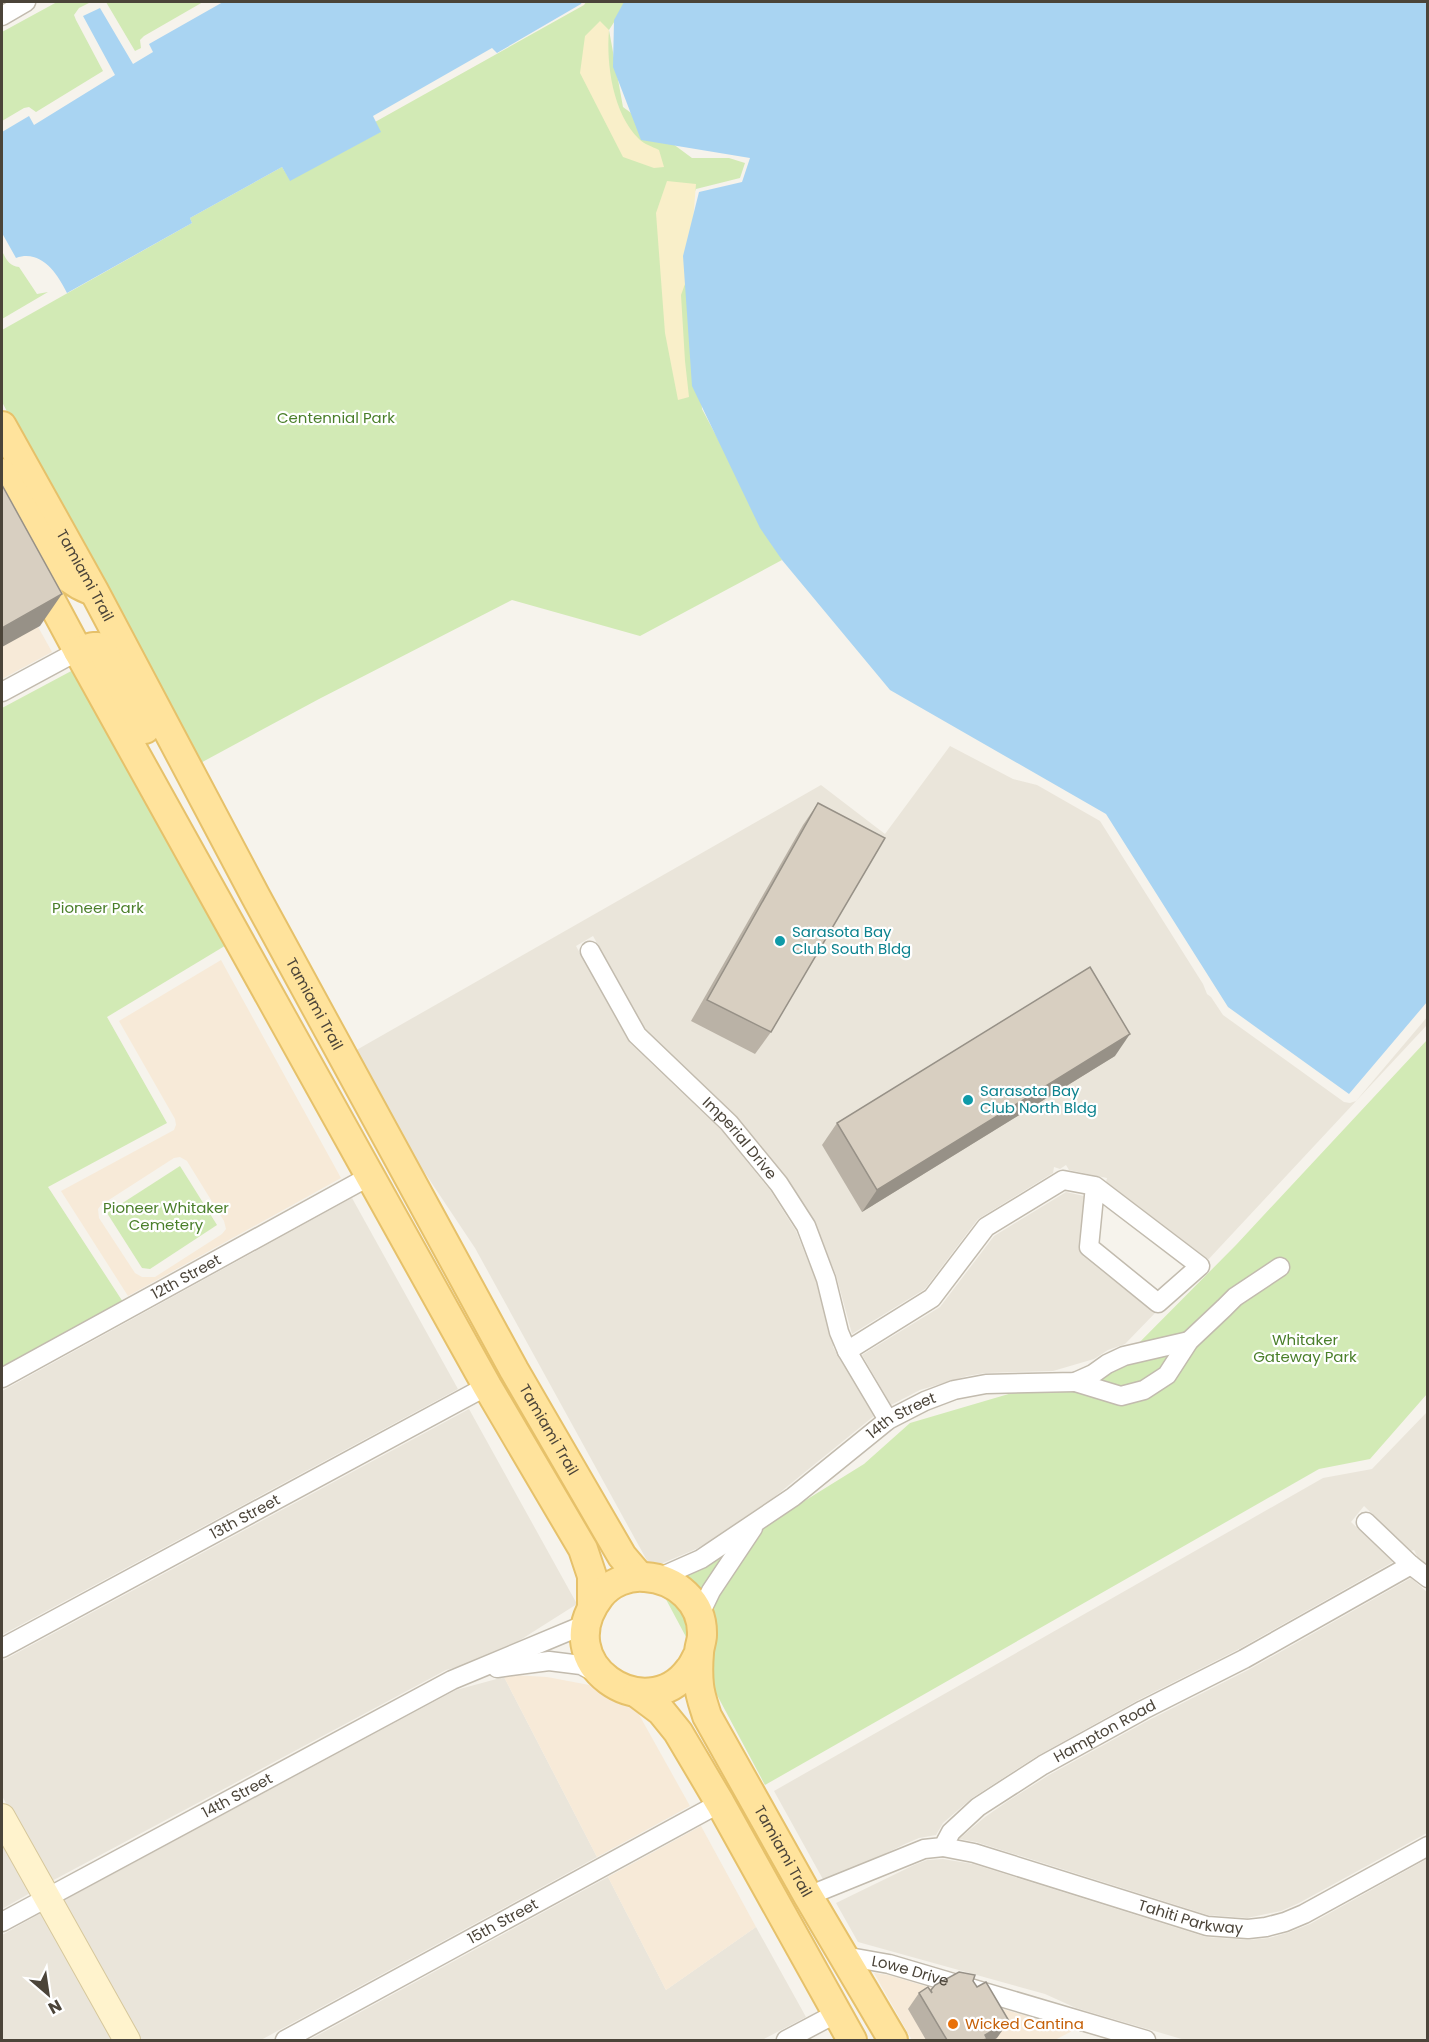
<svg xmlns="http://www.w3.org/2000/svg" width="1429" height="2042" viewBox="0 0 1429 2042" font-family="Poppins,sans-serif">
  <rect width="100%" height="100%" fill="#f6f3ec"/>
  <g fill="#eae5da">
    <path d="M 950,746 L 1013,779 L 1037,785 L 1100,821 L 1203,984 L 1207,994 L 1211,997 L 1223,1015 L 1344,1102 L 1350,1103 L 1356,1101 L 1428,1016 L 1427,1025 L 1206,1262 L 1205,1257 L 1106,1182 L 1107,1178 L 1069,1170 L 1066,1165 L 1060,1169 L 1054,1167 L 1053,1173 L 978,1219 L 925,1289 L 852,1334 L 836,1275 L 815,1223 L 787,1178 L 735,1116 L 645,1029 L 593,936 L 576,946 L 630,1043 L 722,1131 L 770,1190 L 796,1231 L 816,1281 L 834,1345 L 833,1347 L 874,1416 L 746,1520 L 743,1518 L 739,1525 L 696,1549 L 656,1566 L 650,1566 L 475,1248 L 393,1125 L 353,1052 L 821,785 L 885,834 Z"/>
    <path d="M 1066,1192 L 1084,1196 L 1079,1245 L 1083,1256 L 1152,1311 L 1157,1311 L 1125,1344 L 1108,1350 L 1094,1359 L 1053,1371 L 985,1373 L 967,1376 L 920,1390 L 891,1405 L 862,1355 L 940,1307 L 994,1236 Z"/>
    <path d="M 352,1198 L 458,1389 L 2,1635 L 2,1391 Z"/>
    <path d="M 469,1409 L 577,1604 L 495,1656 L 446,1670 L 50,1882 L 2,1796 L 2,1661 Z"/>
    <path d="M 1427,1412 L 1427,1565 L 1418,1558 L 1414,1550 L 1411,1551 L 1364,1506 L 1351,1522 L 1393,1562 L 1239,1649 L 1138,1700 L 1037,1756 L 972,1798 L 943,1823 L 936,1835 L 919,1838 L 905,1844 L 825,1883 L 774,1791 L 1323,1478 L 1372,1469 Z"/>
    <path d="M 1411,1578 L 1427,1592 L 1427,1833 L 1299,1903 L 1281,1911 L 1247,1918 L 1208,1915 L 976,1842 L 959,1839 L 985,1817 L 1008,1801 L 1049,1775 L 1149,1720 L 1250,1669 Z"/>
    <path d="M 504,1677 L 597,1857 L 261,2040 L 138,2040 L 61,1902 L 456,1690 Z"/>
    <path d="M 2,1838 L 32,1892 L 2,1909 Z"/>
    <path d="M 943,1859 L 973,1864 L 1206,1937 L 1249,1940 L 1269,1938 L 1290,1932 L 1310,1924 L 1427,1859 L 1427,2040 L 1185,2040 L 1076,2008 L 1045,1994 L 858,1942 L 836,1903 L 914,1865 L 927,1860 Z"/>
    <path d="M 608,1877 L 666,1990 L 756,1927 L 806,2017 L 762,2040 L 309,2040 Z"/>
    <path d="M 43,1912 L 115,2040 L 2,2040 L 2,1935 Z"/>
  </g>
  <g fill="#f7ead8" fill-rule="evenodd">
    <path d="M 2,562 L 52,652 L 2,679 Z"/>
    <path d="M 221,960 L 341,1178 L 128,1296 L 61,1191 L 174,1130 L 176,1125 L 175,1119 L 119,1021 ZM 180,1157 L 187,1161 L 224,1221 L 226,1229 L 222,1234 L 155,1277 L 142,1277 L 135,1273 L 99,1218 L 98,1209 L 101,1205 L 174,1158 Z"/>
    <path d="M 513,1675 L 547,1677 L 600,1687 L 632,1702 L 690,1806 L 597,1857 L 504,1677 Z"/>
    <path d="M 701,1826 L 756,1927 L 666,1990 L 608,1877 Z"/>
    <path d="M 874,1973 L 888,1975 L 1074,2030 L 1055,2040 L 912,2040 Z"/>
  </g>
  <g fill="#d2eab5">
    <path d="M 57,2 L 91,2 L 79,8 L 74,15 L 76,20 L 103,71 L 36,112 L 29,107 L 24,108 L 2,121 L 2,32 Z"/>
    <path d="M 106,2 L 203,2 L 144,36 L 140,40 L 141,48 L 135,51 Z"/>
    <path d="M 586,2 L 627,2 L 609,30 L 623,107 L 692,158 L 729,158 L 745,163 L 740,178 L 696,189 L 688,206 L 702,409 L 782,560 L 640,636 L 512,600 L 319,699 L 195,766 L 2,402 L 2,330 L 192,223 L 190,218 L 282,167 L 290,180 L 380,132 L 375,122 L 584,5 Z"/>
    <path d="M 2,251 C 6,259 9,266 19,267 L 37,294 L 48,292 L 2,319 Z"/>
    <path d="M 75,669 L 228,944 L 107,1017 L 167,1123 L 48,1187 L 123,1302 L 2,1367 L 2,708 Z"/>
    <path d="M 1427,1040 L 1427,1394 L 1370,1459 L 1319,1469 L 765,1785 L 661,1590 L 864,1464 L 910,1423 L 1121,1361 L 1236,1245 Z"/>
    <path d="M 180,1166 L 217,1225 L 150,1269 L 142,1268 L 107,1213 Z"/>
  </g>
  <g fill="#f9efc9">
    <path d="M 600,21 L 609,30 C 606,64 613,114 639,139 C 644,144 653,147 659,150 L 664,167 L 654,168 L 623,157 L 580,73 L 585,36 Z"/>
    <path d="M 667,181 L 696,184 L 689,273 L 681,295 L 685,361 L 689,397 L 678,400 L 665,333 L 656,213 Z"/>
  </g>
  <g fill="#a9d4f2">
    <path d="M 223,2 L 582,2 L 581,4 L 497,53 L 492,48 L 373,116 L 381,132 L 290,181 L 282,167 L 190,218 L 192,223 L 67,293 C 57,273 41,249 16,258 L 2,233 L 2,132 L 29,116 L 34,125 L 115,75 L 83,16 L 100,8 L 133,64 L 153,52 L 149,44 Z"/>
    <path d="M 624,2 L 1427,2 L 1427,1002 L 1349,1094 L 1228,1007 L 1106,814 L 890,690 L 782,560 L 760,528 L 692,386 L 683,256 L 699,192 L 742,182 L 750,158 L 641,140 L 613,67 L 614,20 Z"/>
  </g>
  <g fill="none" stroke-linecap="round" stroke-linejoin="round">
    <defs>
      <g id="street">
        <path d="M 2,16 L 26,2"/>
        <path d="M 2,692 L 78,651"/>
        <path id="s1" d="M 590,951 L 637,1035 L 729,1123 L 779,1184 L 806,1226 L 826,1279 L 839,1332 L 847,1351 L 888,1420"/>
        <path d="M 847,1351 L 932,1298 L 986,1227 L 1063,1180 L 1095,1186 L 1200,1266 L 1158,1303 L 1089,1247 L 1095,1186"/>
        <path id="s2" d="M 2,1378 L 370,1176"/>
        <path d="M 1075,1382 L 1121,1396 L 1144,1390 L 1167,1375 L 1189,1341 L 1224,1308 L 1235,1297 L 1280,1267"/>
        <path d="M 1366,1522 L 1411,1565 L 1428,1578"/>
        <path id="s3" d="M 658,1578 L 701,1559 L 793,1497 L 888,1420 L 925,1401 L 954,1390 L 986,1384 L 1075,1382 L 1093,1374 L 1107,1364 L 1124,1356 L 1189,1341"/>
        <path d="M 699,1616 L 711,1591 L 753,1528"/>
        <path id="s4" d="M 2,1648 L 487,1386"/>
        <path d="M 497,1668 L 549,1661 L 581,1665 L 598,1674"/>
        <path id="s5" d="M 943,1847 L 974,1853 L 1207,1926 L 1248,1929 L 1266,1927 L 1285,1922 L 1304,1914 L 1428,1846"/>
        <path id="s6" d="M 808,1896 L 924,1849 L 943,1847 L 951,1832 L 978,1807 L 1043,1765 L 1143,1710 L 1244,1659 L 1411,1565"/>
        <path id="s7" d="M 2,1922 L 452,1680 L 586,1624"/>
        <path id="s8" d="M 844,1956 L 889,1964 L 1146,2040"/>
        <path id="s9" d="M 285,2040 L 720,1803"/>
        <path d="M 786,2040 L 837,2013"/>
      </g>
      <path id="secondary" d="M 2,1817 L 127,2040"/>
      <g id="primary">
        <path id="s10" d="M 2,426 L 94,591 L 256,897 L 514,1370 L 622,1556 L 639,1576"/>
        <path d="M 2,473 L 56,566 C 66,576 75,584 88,589"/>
        <path d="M 2,509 L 78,651 L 370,1176 L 487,1386 L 583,1549 L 592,1576 L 592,1606"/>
        <path d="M 78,651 L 93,647 L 98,647 L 103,652 L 145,729"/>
        <path id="s11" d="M 698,1655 C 695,1660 693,1666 689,1670 C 646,1728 547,1664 600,1596 C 610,1583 629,1575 645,1577 C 676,1579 703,1602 702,1635 C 702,1641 699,1647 699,1653 C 698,1664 698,1675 699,1685 C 700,1696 704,1706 707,1716 L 808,1896 L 893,2040"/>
        <path d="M 637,1693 L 661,1711 L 678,1732 L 720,1803 L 852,2040"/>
      </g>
    </defs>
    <use href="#street" stroke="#c2bbae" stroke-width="21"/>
    <use href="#secondary" stroke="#d6c79b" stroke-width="28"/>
    <use href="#primary" stroke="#e6c16a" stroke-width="32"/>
    <use href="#street" stroke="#fff" stroke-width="18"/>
    <use href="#secondary" stroke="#fff3cd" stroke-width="26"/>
    <use href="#primary" stroke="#ffe39c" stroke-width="28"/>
  </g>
  <g fill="#bab2a6">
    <path d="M 818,803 L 771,1032 L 755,1054 L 691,1021 L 803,825 Z"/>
    <path d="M 1115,1056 L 862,1212 L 822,1145 L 837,1123 Z"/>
    <path d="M 973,1981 L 997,2038 L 993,2040 L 926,2040 L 908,2009 L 919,1993 L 931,1991 L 935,1985 Z"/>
  </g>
  <g fill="#979187">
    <path d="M 62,594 L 40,626 L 2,647 L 2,628 Z"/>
    <path d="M 1130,1034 L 1115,1056 L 862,1212 L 877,1190 Z"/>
    <path d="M 1009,2021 L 997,2038 L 993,2040 L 981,2040 L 985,2035 Z"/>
  </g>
  <g fill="#d8cfc1" stroke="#979187" stroke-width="1.5">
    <path d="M 2,485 L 62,594 L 2,628 Z"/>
    <path d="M 818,803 L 885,838 L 771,1032 L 707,1000 Z"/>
    <path d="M 1090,967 L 1130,1034 L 877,1190 L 837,1123 Z"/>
    <path d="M 959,1972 L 975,1975 L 973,1981 L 977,1987 L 986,1982 L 1009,2021 L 985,2035 L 987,2039 L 983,2040 L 947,2040 L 919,1993 L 928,1987 L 932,1993 L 931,1990 L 935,1985 Z"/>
  </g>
  <g fill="#0f9aa8" stroke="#fff" stroke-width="2">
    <circle cx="780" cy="941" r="6"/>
    <circle cx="968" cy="1100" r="6"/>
  </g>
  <circle fill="#e8710a" stroke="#fff" stroke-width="2" cx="953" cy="2024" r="6"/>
  <g text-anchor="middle" stroke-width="4.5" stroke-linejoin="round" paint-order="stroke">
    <g font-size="15" fill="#4a7f2a" stroke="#fff">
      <text x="336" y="423">Centennial Park</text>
      <text x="98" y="913">Pioneer Park</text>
      <text x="166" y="1213">Pioneer Whitaker<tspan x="166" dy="17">Cemetery</tspan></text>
      <text x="1305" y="1345">Whitaker<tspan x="1305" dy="17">Gateway Park</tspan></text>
    </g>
    <g font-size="15" fill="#4b4439" stroke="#fff">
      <text dy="5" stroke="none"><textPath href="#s10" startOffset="171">Tamiami Trail</textPath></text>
      <text dy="5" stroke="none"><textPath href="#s10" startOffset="657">Tamiami Trail</textPath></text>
      <text dy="5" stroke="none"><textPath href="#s1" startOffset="242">Imperial Drive</textPath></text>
      <text dy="5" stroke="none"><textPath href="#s2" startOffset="210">12th Street</textPath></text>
      <text dy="5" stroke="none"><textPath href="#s3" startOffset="294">14th Street</textPath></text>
      <text dy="5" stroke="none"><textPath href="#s10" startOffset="1143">Tamiami Trail</textPath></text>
      <text dy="5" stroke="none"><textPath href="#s4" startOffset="276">13th Street</textPath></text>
      <text dy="5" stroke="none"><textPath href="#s6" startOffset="346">Hampton Road</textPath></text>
      <text dy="5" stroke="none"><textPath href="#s7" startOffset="267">14th Street</textPath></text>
      <text dy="5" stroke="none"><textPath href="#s11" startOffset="582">Tamiami Trail</textPath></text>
      <text dy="5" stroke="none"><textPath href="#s5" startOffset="258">Tahiti Parkway</textPath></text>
      <text dy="5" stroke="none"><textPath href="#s9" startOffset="248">15th Street</textPath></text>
      <text dy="5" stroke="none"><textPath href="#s8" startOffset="68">Lowe Drive</textPath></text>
    </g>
    <g font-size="15" fill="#0d838f" stroke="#fff" text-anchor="start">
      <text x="792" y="937">Sarasota Bay<tspan x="792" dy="17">Club South Bldg</tspan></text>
      <text x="980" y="1096">Sarasota Bay<tspan x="980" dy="17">Club North Bldg</tspan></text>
    </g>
    <g font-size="15" fill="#c56008" stroke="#fff" text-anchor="start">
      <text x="965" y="2029">Wicked Cantina</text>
    </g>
  </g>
  <rect width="1429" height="2042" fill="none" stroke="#4b4439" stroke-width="6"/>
  <g transform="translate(48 1994) rotate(151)" stroke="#ffffff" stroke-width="4.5" paint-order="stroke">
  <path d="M0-4.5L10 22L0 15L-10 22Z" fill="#4b4439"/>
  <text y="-9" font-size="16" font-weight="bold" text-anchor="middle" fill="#4b4439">N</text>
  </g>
</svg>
